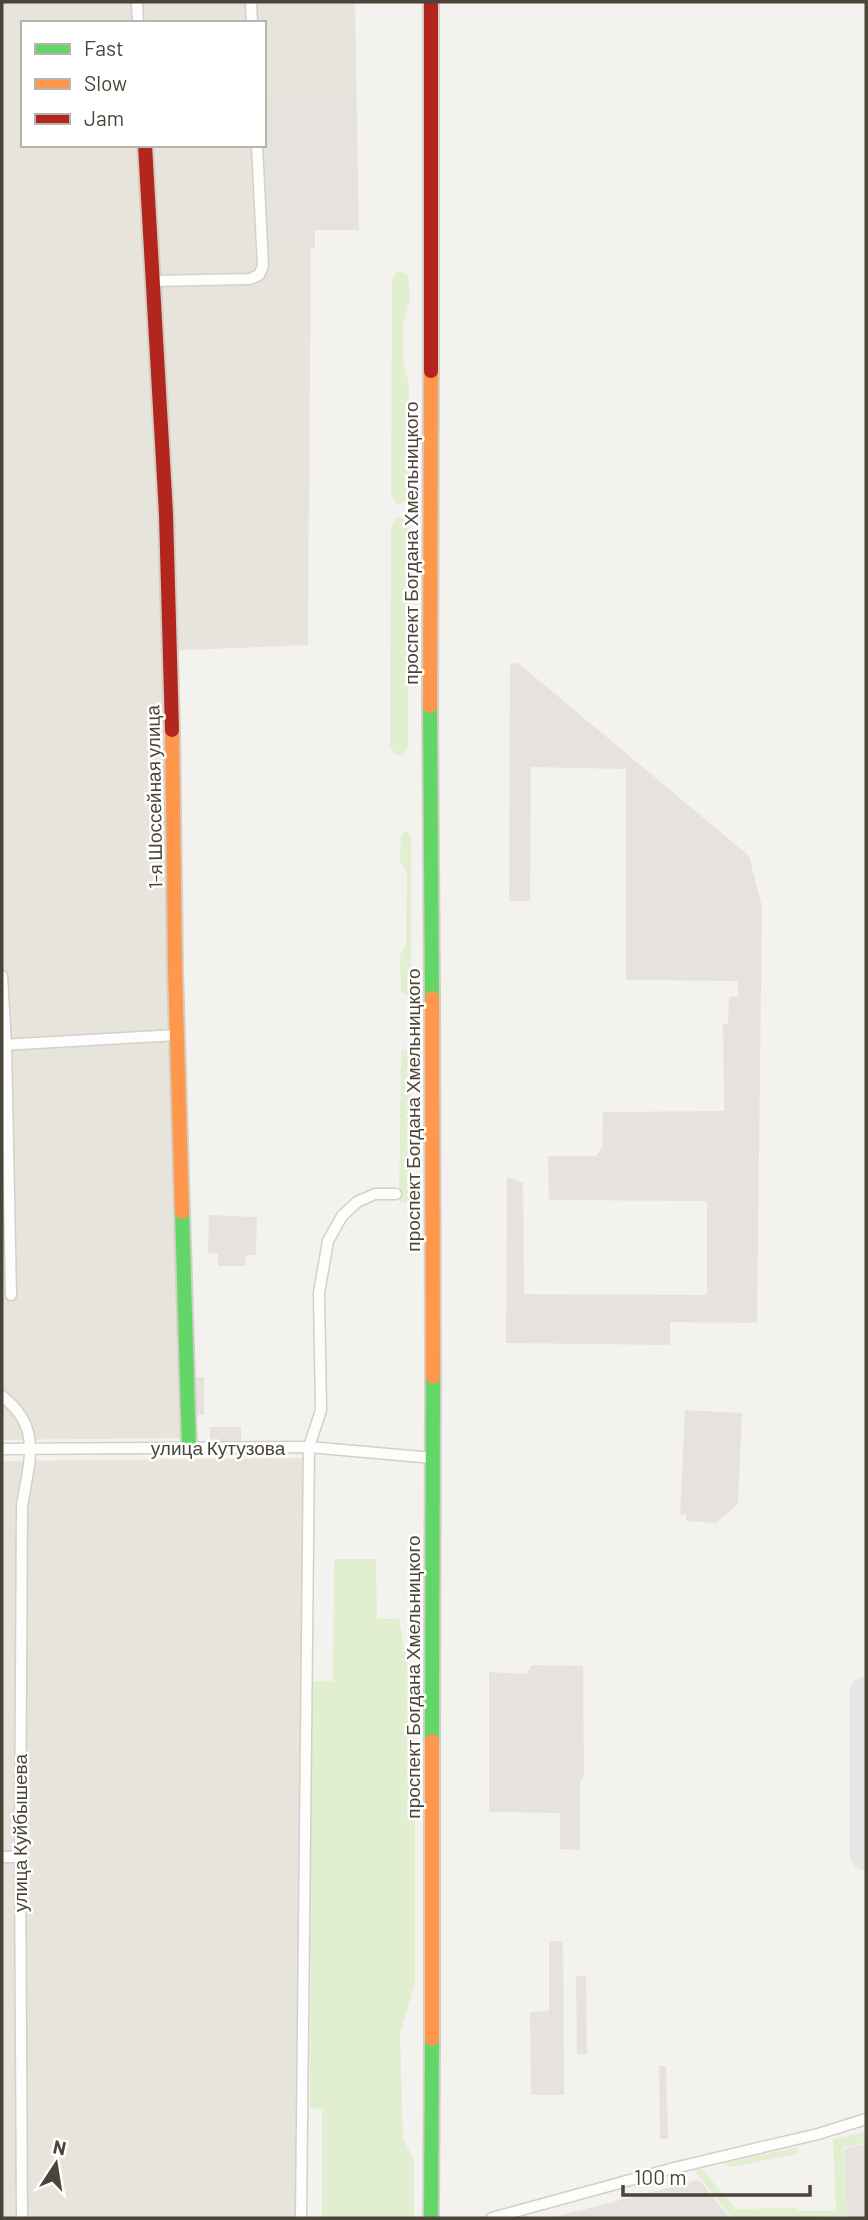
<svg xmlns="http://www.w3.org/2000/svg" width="868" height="2220" viewBox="0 0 868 2220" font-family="Barlow,sans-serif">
  <rect width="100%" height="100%" fill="#f4f2ee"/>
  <g fill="#e7e4dc" fill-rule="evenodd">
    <path d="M 2,2 L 355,2 L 359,230 L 311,229 L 308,645 L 162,651 L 171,1144 L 181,1438 L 2,1440 ZM 23,23 L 264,23 L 264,145 L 23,145 Z"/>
    <path d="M 308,1458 L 306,2218 L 2,2218 L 2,1461 Z"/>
  </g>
  <path fill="#e6e2de" d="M 356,98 L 356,230 L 315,230 L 315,248 L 266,246 L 264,101 Z"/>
  <g fill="#e1eecf">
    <path d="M 398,271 L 408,275 L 410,299 L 403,325 L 403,362 L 409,385 L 409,495 L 407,501 L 397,504 L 391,495 L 392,280 Z"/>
    <path d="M 397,517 L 407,520 L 409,525 L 408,747 L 402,755 L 396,755 L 390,747 L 391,526 Z"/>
    <path d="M 404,831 L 407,831 L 411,836 L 411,991 L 407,996 L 401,991 L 400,956 L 406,943 L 407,873 L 400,862 L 401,836 Z"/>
    <path d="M 404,1049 L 410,1050 L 411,1053 L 409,1198 L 405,1203 L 400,1201 L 399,1198 L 401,1053 Z"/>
    <path d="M 334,1559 L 376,1559 L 377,1619 L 399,1619 L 415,1708 L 415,1983 L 400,2033 L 403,2138 L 414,2160 L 414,2218 L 322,2218 L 322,2110 L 310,2107 L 311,1682 L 333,1681 Z"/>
    <path d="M 866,2132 L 866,2143 L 843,2148 L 847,2216 L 732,2218 L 694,2170 L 701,2168 L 736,2209 L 796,2208 L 799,2211 L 836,2211 L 833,2139 Z"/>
    <path d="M 798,2147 L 797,2154 L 730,2167 L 725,2163 Z"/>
  </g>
  <g fill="#e6e3df">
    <path d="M 518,663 L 749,856 L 762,907 L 757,1323 L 670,1322 L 670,1345 L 506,1343 L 507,1177 L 523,1183 L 524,1294 L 707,1295 L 707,1201 L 549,1200 L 548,1156 L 596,1156 L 602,1147 L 603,1112 L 724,1111 L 723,1024 L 728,1024 L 729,997 L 739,996 L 737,981 L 626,980 L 626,769 L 531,767 L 530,901 L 509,901 L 510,664 Z"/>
    <path d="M 209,1215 L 257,1217 L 256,1255 L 246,1255 L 245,1266 L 218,1266 L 218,1254 L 208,1253 Z"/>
    <path d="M 187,1377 L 204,1377 L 204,1415 L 188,1415 Z"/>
    <path d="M 685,1410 L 742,1413 L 738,1504 L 716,1523 L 686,1521 L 686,1514 L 680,1515 Z"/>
    <rect x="210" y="1427" width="31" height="21"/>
    <path d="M 532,1665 L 583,1666 L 584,1776 L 580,1781 L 580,1850 L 560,1849 L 560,1813 L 489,1812 L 489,1672 L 526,1674 Z"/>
    <path d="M 549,1941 L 563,1941 L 564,2095 L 531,2095 L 530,2012 L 549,2011 Z"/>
    <path d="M 576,1976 L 586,1976 L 587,2054 L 577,2054 Z"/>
    <path d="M 659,2066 L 666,2066 L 668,2139 L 660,2139 Z"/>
    <path d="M 866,2144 L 866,2218 L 808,2218 L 847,2217 L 844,2149 Z"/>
    <path d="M 699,2180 L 730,2218 L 550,2218 Z"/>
  </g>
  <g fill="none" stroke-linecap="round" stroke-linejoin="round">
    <path stroke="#e8e6e4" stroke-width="33" d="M 866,1693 L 866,1854"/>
    <defs>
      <g id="street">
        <path d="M 137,2 L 138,23"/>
        <path d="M 251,2 L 252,23"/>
        <path d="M 153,281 L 250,279 L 259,275 L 263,266 L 257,145"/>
        <path d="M 2,976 L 6,1045 L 11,1295"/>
        <path d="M 2,1045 L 177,1035"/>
        <path d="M 2,1396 C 43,1428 29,1461 22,1506 L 20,1857 L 22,2218"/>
        <path d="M 2,1449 L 309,1447 L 433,1458"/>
        <path d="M 2,1857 L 20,1857"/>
        <path d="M 301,2218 L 309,1447 L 321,1410 L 319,1293 L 328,1241 L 342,1216 L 357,1202 L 375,1194 L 396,1194"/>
        <path d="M 492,2218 L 674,2168 L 818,2134 L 866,2119"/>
      </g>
      <g id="fast">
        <path d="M 430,706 L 432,998"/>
        <path d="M 182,1212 L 189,1448"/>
        <path d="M 432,1741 L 433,1377"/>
        <path d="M 431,2218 L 432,2039"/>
      </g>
      <g id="slow">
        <path d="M 430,706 L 431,371"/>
        <path d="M 172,730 L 175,969 L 182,1212"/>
        <path d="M 432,998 L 433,1377"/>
        <path d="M 432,2039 L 432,1741"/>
      </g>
      <g id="jam">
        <path d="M 145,145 L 166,514 L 172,730"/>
        <path d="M 431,371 L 431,2"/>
      </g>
    </defs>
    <use href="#street" stroke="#d2d0cb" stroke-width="13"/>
    <use href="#fast" stroke="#d3cfc5" stroke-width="18"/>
    <use href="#slow" stroke="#d3cfc5" stroke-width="18"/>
    <use href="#jam" stroke="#d3cfc5" stroke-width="18"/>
    <use href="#street" stroke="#fdfdfc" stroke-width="10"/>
    <use href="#fast" stroke="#63d668" stroke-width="14"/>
    <use href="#slow" stroke="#ff974d" stroke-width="14"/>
    <use href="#jam" stroke="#b3261e" stroke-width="14"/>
  </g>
  <g text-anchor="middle" stroke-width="5" stroke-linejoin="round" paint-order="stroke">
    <g font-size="19" fill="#4b4439" stroke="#fff">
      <text transform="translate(411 543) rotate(-90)" y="7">проспект Богдана Хмельницкого</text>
      <text transform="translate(154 797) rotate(-91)" y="7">1-я Шоссейная улица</text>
      <text transform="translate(413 1110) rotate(-90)" y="7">проспект Богдана Хмельницкого</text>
      <text x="218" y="1455">улица Кутузова</text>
      <text transform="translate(413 1677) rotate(-90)" y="7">проспект Богдана Хмельницкого</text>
      <text transform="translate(20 1833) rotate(-90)" y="7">улица Куйбышева</text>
    </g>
  </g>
  <rect width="868" height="2220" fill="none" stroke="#4b4439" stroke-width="7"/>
  <rect x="21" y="21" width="245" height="126" fill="#ffffff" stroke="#b7b4b0" stroke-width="2"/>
  <rect x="35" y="44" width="35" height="10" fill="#63d668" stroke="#b7b4b0" stroke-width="2"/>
  <text x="84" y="56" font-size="21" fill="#4b4439">Fast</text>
  <rect x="35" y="79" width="35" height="10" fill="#ff974d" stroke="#b7b4b0" stroke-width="2"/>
  <text x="84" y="91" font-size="21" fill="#4b4439">Slow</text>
  <rect x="35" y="114" width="35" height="10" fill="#b3261e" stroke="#b7b4b0" stroke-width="2"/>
  <text x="84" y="126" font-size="21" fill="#4b4439">Jam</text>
  <g transform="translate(56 2164) rotate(12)" stroke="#ffffff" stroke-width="5" paint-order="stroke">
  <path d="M0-5L12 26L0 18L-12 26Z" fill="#4b4439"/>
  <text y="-10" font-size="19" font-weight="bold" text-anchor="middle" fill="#4b4439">N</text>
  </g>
  <path d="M623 2185v10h187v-10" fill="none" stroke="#4b4439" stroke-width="3.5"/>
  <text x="634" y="2185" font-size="21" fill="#4b4439" stroke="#ffffff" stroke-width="5" paint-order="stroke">100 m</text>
</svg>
